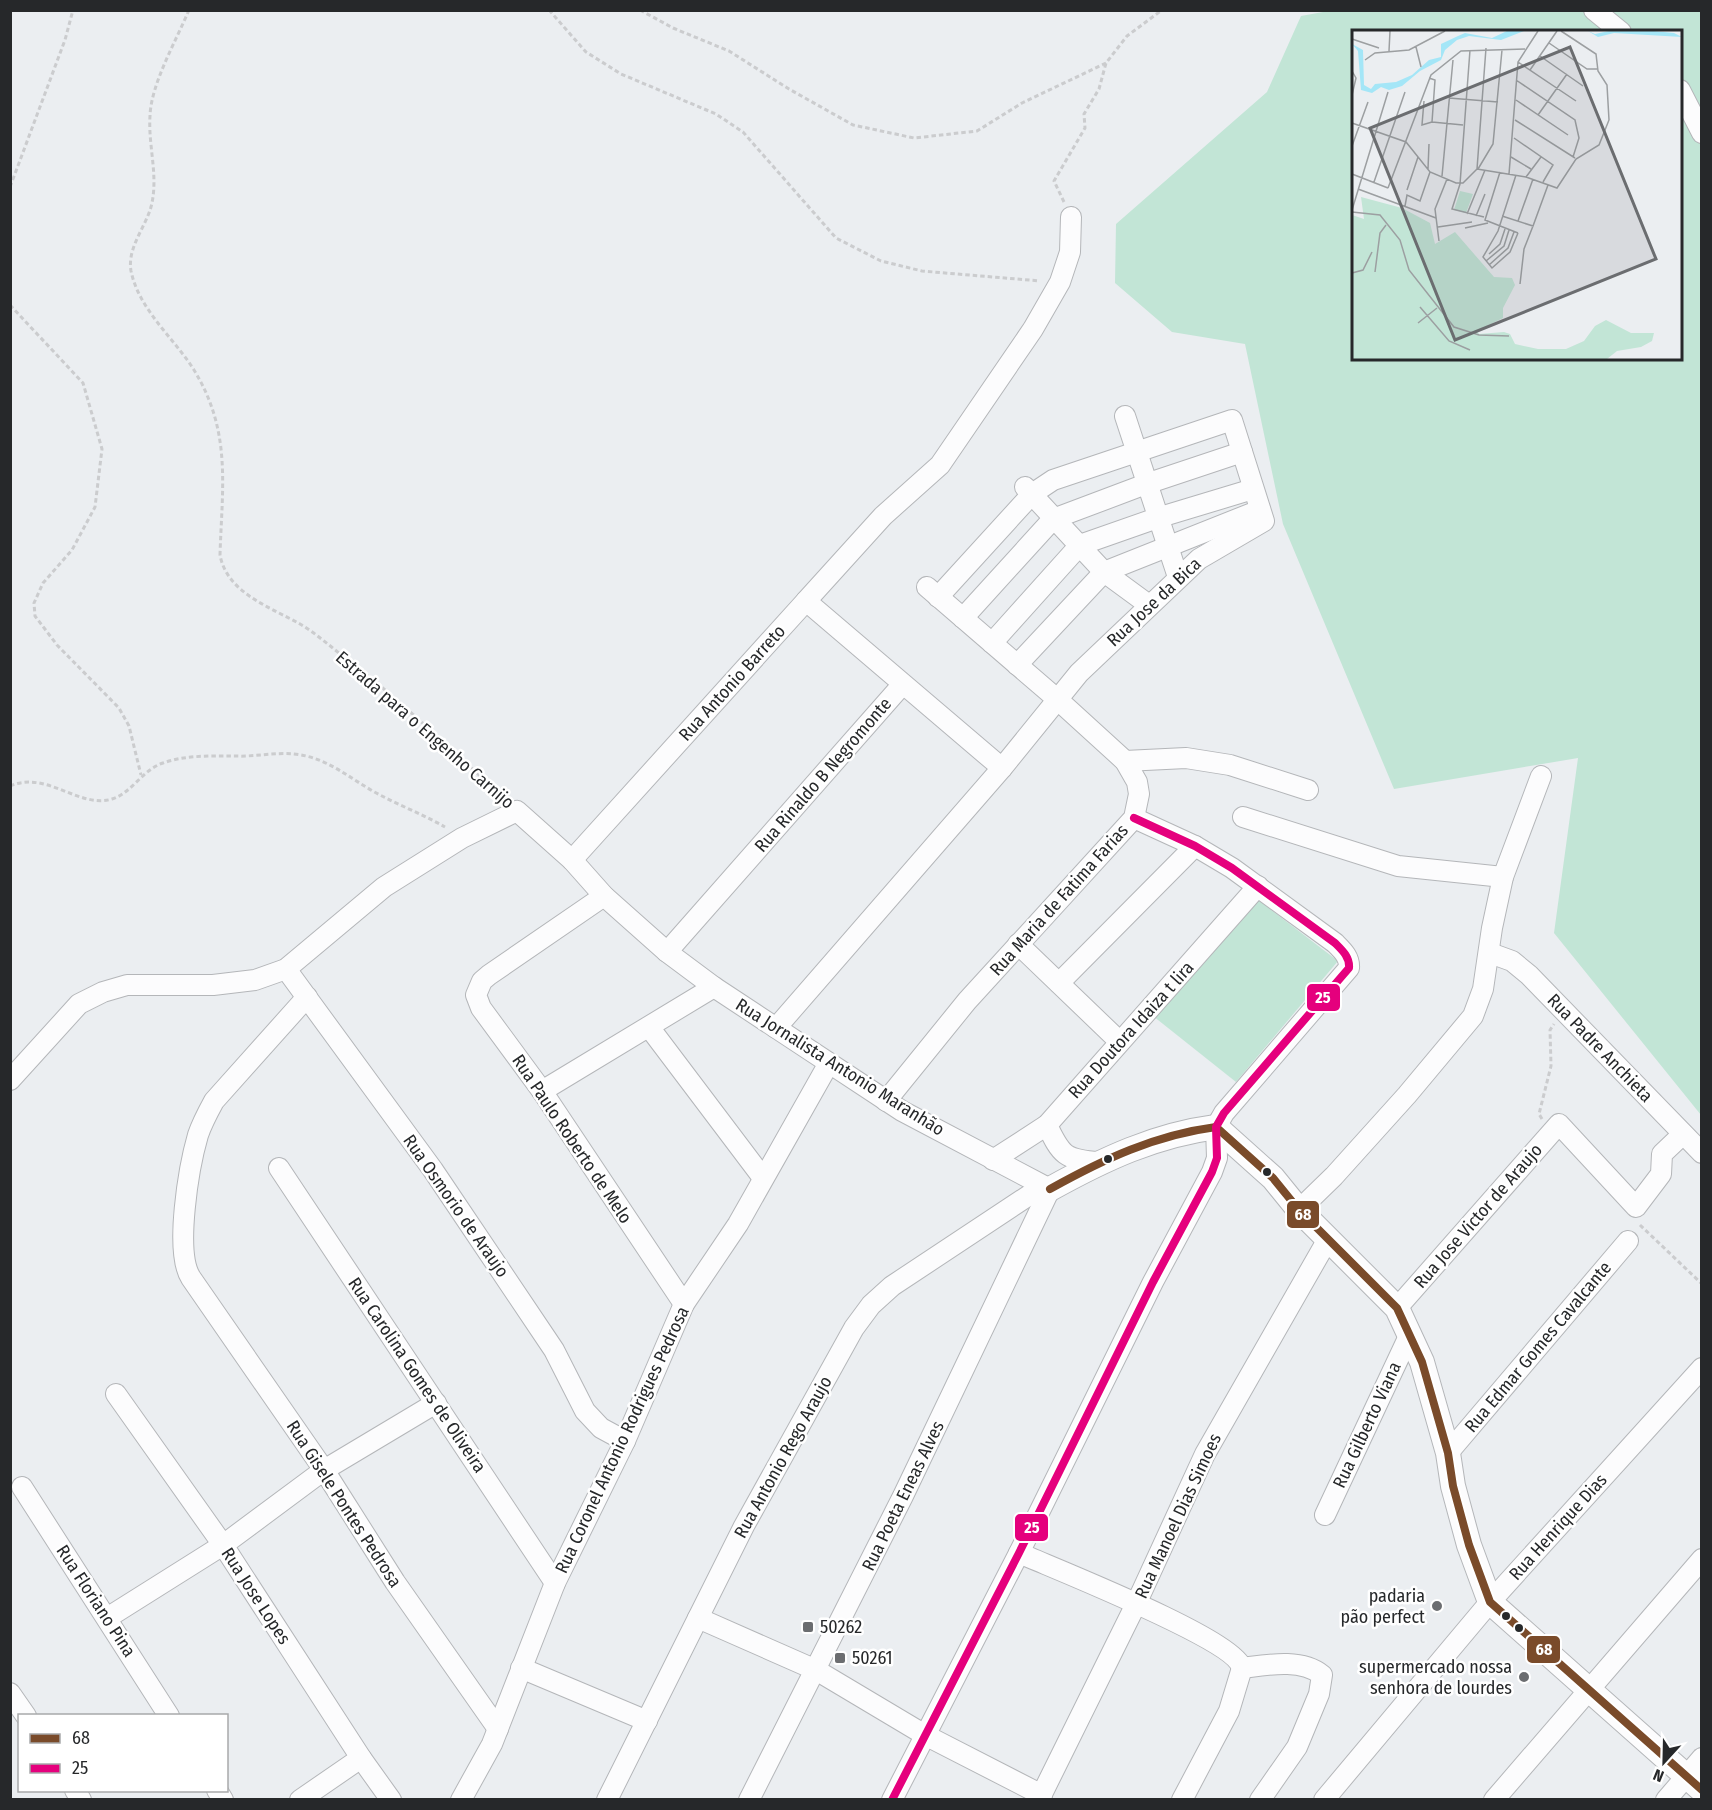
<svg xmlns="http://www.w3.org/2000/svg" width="1712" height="1810" viewBox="0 0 1712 1810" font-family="'Fira Sans Condensed',sans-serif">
  <rect width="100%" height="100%" fill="#ebeef1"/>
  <g fill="#c2e5d6" fill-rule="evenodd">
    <path d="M 1334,10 L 1701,11 L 1701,1115 L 1554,933 L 1578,758 L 1394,789 L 1283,524 L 1245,344 L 1172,332 L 1115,283 L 1116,224 L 1267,92 L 1301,16 ZM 1354,32 L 1680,32 L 1680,358 L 1354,358 Z"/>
    <path d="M 1257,899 L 1338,961 L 1236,1082 L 1153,1016 Z"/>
  </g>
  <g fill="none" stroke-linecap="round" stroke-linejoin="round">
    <defs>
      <g id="minor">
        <path d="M 1594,10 L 1621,32"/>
        <path d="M 1680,90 L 1702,133"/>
        <path d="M 1125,416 L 1178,577"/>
        <path d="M 1025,487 L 1104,572 L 1149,605"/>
        <path d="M 806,601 L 883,516 L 940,465 L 1033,329 L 1060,282 L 1070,252 L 1071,217"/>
        <path d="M 963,618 L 1053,519 L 1146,484 L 1242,452"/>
        <path d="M 992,643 L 1080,545 L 1157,518 L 1253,489"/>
        <path d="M 1017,665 L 1104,572 L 1260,510"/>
        <path d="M 1125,761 L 1186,758 L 1230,765 L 1308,790"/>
        <path d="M 1243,817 L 1398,866 L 1503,877"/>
        <path d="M 572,860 L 806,601 L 1002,768"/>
        <path d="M 604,896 L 489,975 L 482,981 L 476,995 L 481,1008 L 542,1091 L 684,1304"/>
        <path d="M 1018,944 L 1119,1041"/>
        <path d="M 667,952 L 902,685"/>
        <path d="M 1490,953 L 1512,961 L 1529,975 L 1702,1153"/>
        <path d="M 286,969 L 433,1170 L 554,1350 L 585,1411 L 601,1428 L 625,1441"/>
        <path d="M 1059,983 L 1195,846"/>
        <path d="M 307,997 L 214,1101 C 208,1112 202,1123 198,1135 C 189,1166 174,1252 191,1278 L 324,1470 L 395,1582 L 498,1729"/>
        <path d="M 649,1027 L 763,1178"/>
        <path d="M 776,1028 L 1002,768 L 1079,673 L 1199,559 L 1264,521 L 1232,420 L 1053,480 L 1032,494 L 938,597"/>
        <path d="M 10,1080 L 79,1004 L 103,992 L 127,985 L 213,985 L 255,980 L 286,969 L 384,887 L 462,838 L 517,811 L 572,860 L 604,896 L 667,952 L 714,987 L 902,1111 L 1050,1189 L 903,1496 L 749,1800"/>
        <path d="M 542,1091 L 714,987"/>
        <path d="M 886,1101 L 967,1001 L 1134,818 L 1139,794 L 1137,782 L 1125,761 L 1057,699 L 927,587"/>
        <path d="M 1047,1125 C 1061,1155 1065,1160 1099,1162"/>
        <path d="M 993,1160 L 1047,1125 L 1258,886"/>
        <path d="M 279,1168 L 555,1583"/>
        <path d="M 1299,1210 L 1334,1176 L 1407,1095 L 1473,1016 L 1483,989 L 1492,928 L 1503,877 L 1541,776"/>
        <path d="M 1397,1308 L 1559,1124 L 1636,1207 L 1661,1174 L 1662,1154 L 1683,1134"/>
        <path d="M 116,1394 L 223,1545 L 361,1758 L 391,1800"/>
        <path d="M 1448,1453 L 1628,1241"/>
        <path d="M 22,1487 L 169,1716"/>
        <path d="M 1325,1515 L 1409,1336"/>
        <path d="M 1019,1553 C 1055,1569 1234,1639 1242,1668"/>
        <path d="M 107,1618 L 223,1545 L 324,1470 L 436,1403"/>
        <path d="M 698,1618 L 816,1670 L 925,1735 L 1042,1795"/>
        <path d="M 521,1668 L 647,1721"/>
        <path d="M 1242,1668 C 1266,1665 1301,1658 1322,1675 L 1319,1694 L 1297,1747 L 1260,1800"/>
        <path d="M 10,1693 L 26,1716"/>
        <path d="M 75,1790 L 81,1800"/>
        <path d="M 217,1790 L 223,1800"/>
        <path d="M 300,1800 L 361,1758"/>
        <path d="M 461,1800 L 492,1744 L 555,1583 L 625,1441 L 684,1304 L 738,1224 L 829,1063"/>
        <path d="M 607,1800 L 744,1526 L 854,1328 L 871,1305 L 892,1286 L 1043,1186"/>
        <path d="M 892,1800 L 1019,1553 L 1153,1282 L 1212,1172 L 1217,1158 L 1216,1127 L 1224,1113 L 1349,968 C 1350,957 1342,950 1335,943 L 1232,868 L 1195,846 L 1134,818"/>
        <path d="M 1039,1800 L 1136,1604 L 1205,1454 L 1328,1239"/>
        <path d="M 1182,1800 L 1229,1711 L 1242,1668"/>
        <path d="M 1324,1800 L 1490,1602 L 1702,1368"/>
        <path d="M 1494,1800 L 1702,1559"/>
        <path d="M 1666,1800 L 1702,1758"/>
      </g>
      <path id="tertiary" d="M 1050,1189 C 1104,1159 1155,1135 1216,1127 L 1273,1178 L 1299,1210 L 1397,1308 L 1422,1362 L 1448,1453 L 1453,1486 L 1469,1545 L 1490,1602 L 1702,1790"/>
    </defs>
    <use href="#minor" stroke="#b4b6b9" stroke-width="22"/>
    <use href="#tertiary" stroke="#b4b6b9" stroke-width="26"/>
    <g stroke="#cbccce" stroke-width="3" stroke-dasharray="4.5 3" stroke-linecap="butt">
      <path d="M 189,10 C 176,41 151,84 150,116 C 148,147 159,176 151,207 C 145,228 127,248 131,271 C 139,310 174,338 194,370 C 232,432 222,487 220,555 C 227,593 270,607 300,624 C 317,634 332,648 348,660 C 403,702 452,751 503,797"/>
      <path d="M 549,10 L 586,52 L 621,74 L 716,114 L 743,132 L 836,238 L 881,261 L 922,271 L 1040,281"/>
      <path d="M 640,10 L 673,28 L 729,51 L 789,89 L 853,125 L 914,138 L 977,131 L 1022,103 L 1106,63"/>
      <path d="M 10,187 L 65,40 L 73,10"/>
      <path d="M 1064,202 L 1054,181 L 1085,128 L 1084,114 L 1099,89 L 1106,63 L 1127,36 L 1162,10"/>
      <path d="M 10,305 L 83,383 L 102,449 L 95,507 L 72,550 L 43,583 L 34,603 L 35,616 L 57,645 L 119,708 L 129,726 L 141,775"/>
      <path d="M 10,786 C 47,770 79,809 112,799 C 132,793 142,770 163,763 C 185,755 211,756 235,756 C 254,757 276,752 294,754 C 328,757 351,780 380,795 C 401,806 424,815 445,827"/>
      <path d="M 1542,1119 L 1539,1114 L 1551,1066 L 1550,1030 L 1554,1024"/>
      <path d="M 1640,1225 L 1702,1284"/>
    </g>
    <use href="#minor" stroke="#fcfcfd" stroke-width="20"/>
    <use href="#tertiary" stroke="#fcfcfd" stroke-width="24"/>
    <defs>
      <path id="bus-1" d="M 1050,1189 C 1104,1159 1155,1135 1216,1127 L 1273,1178 L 1299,1210 L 1397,1308 L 1422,1362 L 1448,1453 L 1453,1486 L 1469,1545 L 1490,1602 L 1702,1790"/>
      <path id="bus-2" d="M 892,1800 L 1019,1553 L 1153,1282 L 1212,1172 L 1217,1158 L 1216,1127 L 1224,1113 L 1349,968 C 1350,957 1342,950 1335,943 L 1232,868 L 1195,846 L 1134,818"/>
    </defs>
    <use href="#bus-1" stroke="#fff" stroke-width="12"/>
    <use href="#bus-2" stroke="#fff" stroke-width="12"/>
    <use href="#bus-1" stroke="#7a4b2a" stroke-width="8"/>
    <use href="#bus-2" stroke="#e5007d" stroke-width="8"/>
  </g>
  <g fill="#26282a" stroke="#fff" stroke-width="2">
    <circle cx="1108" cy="1159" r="5"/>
    <circle cx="1267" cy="1172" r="5"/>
    <circle cx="1506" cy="1616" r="5"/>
    <circle cx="1519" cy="1628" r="5"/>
  </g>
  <g fill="#6b6d70" stroke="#fff" stroke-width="2">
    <circle cx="1437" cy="1606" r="6"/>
    <rect x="802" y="1621" width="12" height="12" rx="3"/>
    <rect x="834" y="1652" width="12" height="12" rx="3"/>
    <circle cx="1524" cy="1677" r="6"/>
  </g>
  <g text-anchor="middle" stroke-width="5" stroke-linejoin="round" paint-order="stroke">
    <g font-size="18" fill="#26282a" stroke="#fff">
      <text transform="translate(1154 602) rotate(-43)" y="6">Rua Jose da Bica</text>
      <text transform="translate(732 683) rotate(-48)" y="6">Rua Antonio Barreto</text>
      <text transform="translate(425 730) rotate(41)" y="6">Estrada para o Engenho Carnijo</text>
      <text transform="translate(823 775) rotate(-49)" y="6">Rua Rinaldo B Negromonte</text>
      <text transform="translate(1059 900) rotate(-48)" y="6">Rua Maria de Fatima Farias</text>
      <text transform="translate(1131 1030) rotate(-48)" y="6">Rua Doutora Idaiza t lira</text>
      <text transform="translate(1600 1048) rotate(46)" y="6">Rua Padre Anchieta</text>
      <text transform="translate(840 1067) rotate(32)" y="6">Rua Jornalista Antonio Maranhão</text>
      <text transform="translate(572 1139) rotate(56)" y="6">Rua Paulo Roberto de Melo</text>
      <text transform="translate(456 1206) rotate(55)" y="6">Rua Osmorio de Araujo</text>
      <text transform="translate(1478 1216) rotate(-49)" y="6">Rua Jose Victor de Araujo</text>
      <text transform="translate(1538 1347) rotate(-50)" y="6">Rua Edmar Gomes Cavalcante</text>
      <text transform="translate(417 1375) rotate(56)" y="6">Rua Carolina Gomes de Oliveira</text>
      <text transform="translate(1367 1425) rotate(-65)" y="6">Rua Gilberto Viana</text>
      <text transform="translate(622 1440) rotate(-65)" y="6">Rua Coronel Antonio Rodrigues Pedrosa</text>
      <text transform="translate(783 1457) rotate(-61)" y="6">Rua Antonio Rego Araujo</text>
      <text transform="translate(903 1496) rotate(-64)" y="6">Rua Poeta Eneas Alves</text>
      <text transform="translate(344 1504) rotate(57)" y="6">Rua Gisele Pontes Pedrosa</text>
      <text transform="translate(1178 1516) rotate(-65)" y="6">Rua Manoel Dias Simoes</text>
      <text transform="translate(1558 1527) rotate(-48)" y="6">Rua Henrique Dias</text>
      <text transform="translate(256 1596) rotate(57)" y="6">Rua Jose Lopes</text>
      <text transform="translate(96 1601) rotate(57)" y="6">Rua Floriano Pina</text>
    </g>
    <g font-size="18" fill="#26282a" stroke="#fff" text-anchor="end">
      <text x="1425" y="1602">padaria<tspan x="1425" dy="21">pão perfect</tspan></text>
      <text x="820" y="1633" text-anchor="start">50262</text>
      <text x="852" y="1664" text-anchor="start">50261</text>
      <text x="1512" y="1673">supermercado nossa<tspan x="1512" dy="21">senhora de lourdes</tspan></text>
    </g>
  </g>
  <g transform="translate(1352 30)">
    <rect width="330" height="330" fill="#ebeef1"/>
    <path d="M 108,161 L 121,164 L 114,183 L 102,180 ZM 9,167 L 50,178 L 78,193 L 83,214 L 103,202 L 142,247 L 160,248 L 163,255 L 151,278 L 151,288 L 125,301 L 127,304 L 152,302 L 158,304 L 163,314 L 186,319 L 214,319 L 232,311 L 243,296 L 254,290 L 279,303 L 302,303 L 300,311 L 289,317 L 265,321 L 255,329 L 0,329 L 0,185 L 12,189 Z" fill="#c2e5d6"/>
    <path d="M 155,1 L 172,1 L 149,10 L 117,6 L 105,10 L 93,20 L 89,30 L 68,41 L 50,56 L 37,60 L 29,57 L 20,63 L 9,60 L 6,21 L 0,14 L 11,20 L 12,55 L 19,59 L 23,54 L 44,52 L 60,45 L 77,30 L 89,27 L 89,14 L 106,6 L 113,3 L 140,8 ZM 236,1 L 243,4 L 257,1 L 302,1 L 322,3 L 330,7 L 262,3 L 246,7 Z" fill="#a4e6f7"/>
    <path fill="none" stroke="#9c9fa1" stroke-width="1.5" d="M 0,9 L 27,18M 197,13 L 235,39 L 245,39M 64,17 L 69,37M 118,20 L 108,154 L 100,179 L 132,187M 37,21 L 38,1M 188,26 L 231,56M 13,30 L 23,23 L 57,20 L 93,1M 166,32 L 224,71M 178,40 L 205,1M 0,41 L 4,48 L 0,65M 77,48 L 83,50 L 80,92M 164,50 L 223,90 L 227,108 L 221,127M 97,68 L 146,72M 164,70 L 216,105M 72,71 L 70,95 L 80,92M 186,85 L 215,44M 163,90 L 223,128M 80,92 L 111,95M 0,93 L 54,112 L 78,142 L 104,153 L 111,153 L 125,139M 162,108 L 201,135 L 191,152M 0,116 L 16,72M 159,127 L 179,139M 76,139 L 77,114M 125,139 L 174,147 L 205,158 L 224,129 L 247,115 L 257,90 L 255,55 L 246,41 L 244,24 L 209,1M 125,139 L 134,18M 126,139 L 141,114 L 150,20M 148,142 L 133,190 L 166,203M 0,144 L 36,158M 157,144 L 166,32 L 186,1M 164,145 L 146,201 L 131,227 L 140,238 L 158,222 L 166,203M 90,146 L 101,30M 174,147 L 189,127M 22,152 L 53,62M 36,158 L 79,45 L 109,21 L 173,19M 6,159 L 84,188M 55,160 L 66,127M 53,176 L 55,165 L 68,171 L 78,142M 0,180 L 36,62M 0,182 L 28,185 L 48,210 L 57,240 L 102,297 L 127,305 L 157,306M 115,184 L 133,140M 124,186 L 133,164M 150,186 L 181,196 L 196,155M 166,191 L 181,149M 86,197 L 120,192M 113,198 L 136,193M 87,211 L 83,179 L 95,149M 137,224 L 148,214 L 153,199M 134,231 L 152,216 L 157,200M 137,235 L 156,218 L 162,202M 23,242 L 28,203 L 34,195M 0,243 L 11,240 L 20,222M 168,254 L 172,219 L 181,196M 68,277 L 97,311 L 118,320M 66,293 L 85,278"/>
    <path fill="#6b6d70" fill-opacity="0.15" stroke="#6b6d70" stroke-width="3" d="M 218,17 L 304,229 L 103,310 L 18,98 Z"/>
    <rect width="330" height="330" fill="none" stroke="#26282a" stroke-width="3"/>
  </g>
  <g stroke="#fff" stroke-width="2">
    <rect x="1306" y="983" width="35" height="29" rx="6" fill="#e5007d"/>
    <rect x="1286" y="1200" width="34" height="29" rx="6" fill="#7a4b2a"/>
    <rect x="1014" y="1513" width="35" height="29" rx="6" fill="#e5007d"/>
    <rect x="1526" y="1635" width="35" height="29" rx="6" fill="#7a4b2a"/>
  </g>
  <g font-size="16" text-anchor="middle" font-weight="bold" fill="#fff">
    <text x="1323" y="1003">25</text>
    <text x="1303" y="1220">68</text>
    <text x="1032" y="1533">25</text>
    <text x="1544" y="1655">68</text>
  </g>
  <rect width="1712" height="1810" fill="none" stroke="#26282a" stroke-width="24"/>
  <rect x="18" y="1714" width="210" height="78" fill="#ffffff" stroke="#a8a9aa" stroke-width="1.5"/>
  <rect x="30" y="1734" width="30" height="9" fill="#7a4b2a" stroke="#a8a9aa" stroke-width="1.5"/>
  <text x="72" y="1744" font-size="18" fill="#26282a">68</text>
  <rect x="30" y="1764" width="30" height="9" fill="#e5007d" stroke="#a8a9aa" stroke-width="1.5"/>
  <text x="72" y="1774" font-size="18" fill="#26282a">25</text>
  <g transform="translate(1664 1762) rotate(202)" stroke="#ffffff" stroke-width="4.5" paint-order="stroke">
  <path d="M0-4.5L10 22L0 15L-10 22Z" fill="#26282a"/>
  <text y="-9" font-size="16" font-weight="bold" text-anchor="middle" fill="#26282a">N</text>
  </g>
</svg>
